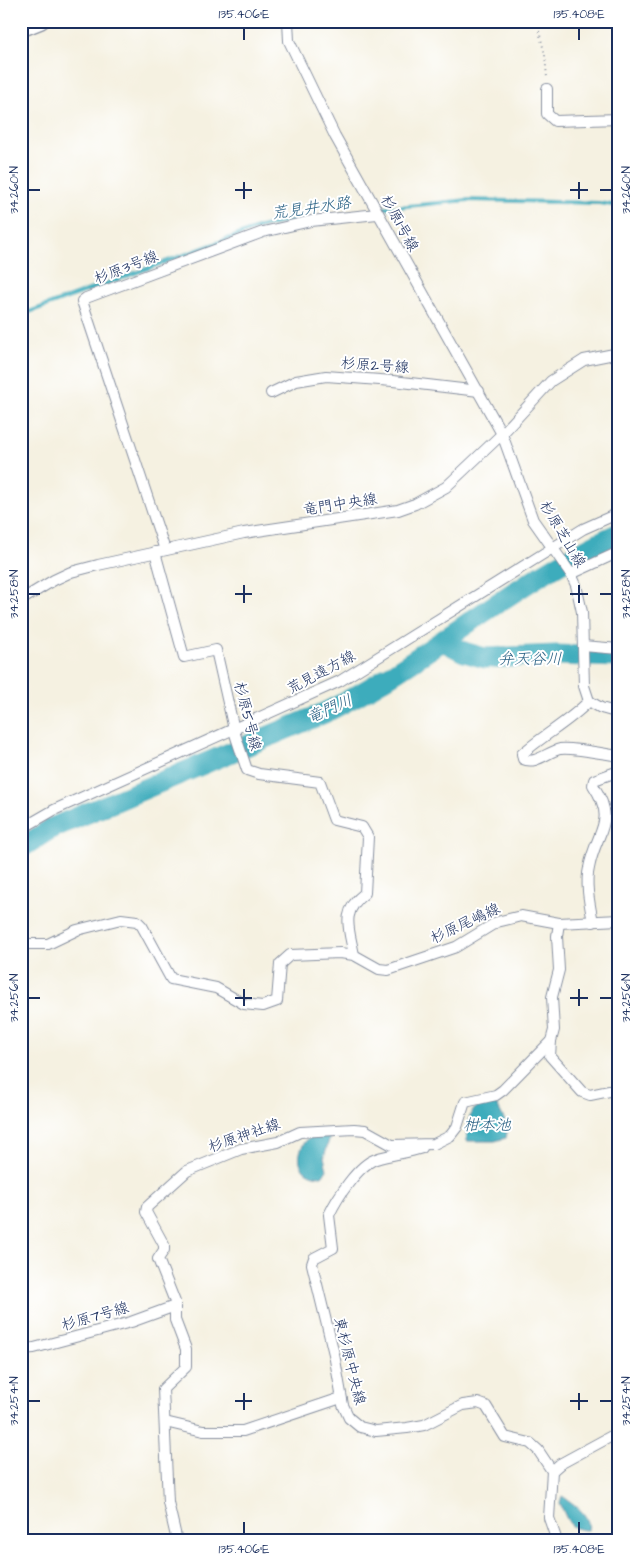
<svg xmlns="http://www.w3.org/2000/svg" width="640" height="1562" viewBox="0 0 640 1562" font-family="'Architects Daughter','Klee One',sans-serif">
  <rect width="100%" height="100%" fill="#fff"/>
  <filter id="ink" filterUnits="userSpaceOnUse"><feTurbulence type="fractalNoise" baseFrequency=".02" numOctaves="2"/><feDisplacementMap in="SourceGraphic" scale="10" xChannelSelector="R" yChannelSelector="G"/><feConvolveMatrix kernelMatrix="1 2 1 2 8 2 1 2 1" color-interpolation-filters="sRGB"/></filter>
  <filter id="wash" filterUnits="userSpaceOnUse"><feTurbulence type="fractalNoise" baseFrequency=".0096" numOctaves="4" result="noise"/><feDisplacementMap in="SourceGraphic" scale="20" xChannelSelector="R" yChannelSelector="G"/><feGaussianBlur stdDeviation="1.12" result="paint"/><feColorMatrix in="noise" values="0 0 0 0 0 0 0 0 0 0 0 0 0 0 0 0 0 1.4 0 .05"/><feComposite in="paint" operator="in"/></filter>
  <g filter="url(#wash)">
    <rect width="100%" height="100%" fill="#f5f1e1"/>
    <g fill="#3eacbc" stroke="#2c6e8d">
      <path d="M 483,1104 L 497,1105 L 508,1127 L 506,1138 L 495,1141 L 467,1141 C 465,1129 469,1107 483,1104 Z"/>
      <path d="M 312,1135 L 330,1136 L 324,1157 L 327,1170 L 322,1176 C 295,1176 293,1150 312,1135 Z"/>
      <path d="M 562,1496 C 573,1503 592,1516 588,1530 C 568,1530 568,1520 560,1504 Z"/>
    </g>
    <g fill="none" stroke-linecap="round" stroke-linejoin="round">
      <g stroke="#3eacbc" stroke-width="4">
        <path d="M 377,209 L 468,200 L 599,203 L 619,206"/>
        <path d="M 21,315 L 260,227 L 303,218"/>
      </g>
      <g stroke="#3eacbc" stroke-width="21">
        <path d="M 443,641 L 464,652 L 485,658 L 556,655 L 619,657"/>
        <path d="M 21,848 L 52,828 L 324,713 C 427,662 513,580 619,533"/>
      </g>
    </g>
  </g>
  <g filter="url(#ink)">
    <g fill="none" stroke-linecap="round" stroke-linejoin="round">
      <defs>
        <g id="minor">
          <path d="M 288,21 L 289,41 L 335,136 L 502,434 L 533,520 L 571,574 L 576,585 L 582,612 L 584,686 L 589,701 C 569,722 543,735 522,754 L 523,759 C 536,765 547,752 560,749 C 571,747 605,754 619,756"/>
          <path d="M 547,89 L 547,114 L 555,121 L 619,119"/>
          <path d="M 271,393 L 296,381 L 326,376 L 393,381 L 479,391"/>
          <path d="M 165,550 L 82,301 L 86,298 L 263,232 L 311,221 L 377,214"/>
          <path d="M 155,552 L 184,657 L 216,650 L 235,734 L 247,770 L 259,774 L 320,782 L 334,820 L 362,827 L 368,837 L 365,893 C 340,912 349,928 354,955"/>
          <path d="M 571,574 L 619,552"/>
          <path d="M 21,600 L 54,580 L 71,572 L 98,565 L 244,533 L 398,510 L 415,504 L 446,487 L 502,434 L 551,381 L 584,360 L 619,353"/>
          <path d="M 583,646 L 619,649"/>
          <path d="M 589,701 L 601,708 L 619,713"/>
          <path d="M 21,829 L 54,810 L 340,681 L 583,529 L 619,513"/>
          <path d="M 593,922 C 590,906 585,884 589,868 C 596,830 618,823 593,785 L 594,780 L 619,771"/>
          <path d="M 21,944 L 48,944 L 77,930 L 121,919 L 137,921 L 142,926 L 171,979 L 216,988 L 244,1004 L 263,1006 L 277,1001 L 280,964 L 290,955 L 340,953 L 354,955 L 379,969 L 388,970 L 456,947 L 497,922 L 521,916 L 559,923 L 619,920"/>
          <path d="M 551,1041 L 550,1056 L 582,1092 L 590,1095 L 619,1089"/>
          <path d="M 422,1148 C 407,1153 391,1154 376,1159 C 358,1165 337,1198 329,1215 L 333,1248 L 314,1258 L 312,1264 L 334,1354 L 343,1405 L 349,1418 L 360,1427 L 376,1431 L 407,1428 L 424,1425 L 463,1405 L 478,1403 L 486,1406 L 505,1437 L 530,1443 L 538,1450 L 552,1471"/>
          <path d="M 21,1349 L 34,1348 L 131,1322 L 175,1306"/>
          <path d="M 165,1422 L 203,1431 L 243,1431 L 341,1398"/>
          <path d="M 177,1541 L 168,1502 L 163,1389 L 186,1367 L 186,1349 L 175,1320 L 175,1302 L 158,1259 L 164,1250 L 164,1245 L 146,1212 L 147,1207 L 187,1171 L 241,1149 L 278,1142 L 300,1132 L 354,1129 L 365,1130 L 392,1145 L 434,1144 L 450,1136 L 457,1127 L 465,1102 L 496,1095 L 503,1090 L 551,1041 L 554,1030 L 552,997 L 559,970 L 557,936 L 559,923"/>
          <path d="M 557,1541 L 549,1518 L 552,1471 L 560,1464 L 619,1432"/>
        </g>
        <path id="primary" d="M 21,29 L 41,21"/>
      </defs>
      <use href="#minor" stroke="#8890a0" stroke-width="12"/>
      <use href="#primary" stroke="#8890a0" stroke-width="18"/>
      <path stroke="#8890a0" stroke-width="2" stroke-dasharray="1 4" stroke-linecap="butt" d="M 539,31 L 545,55 L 547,78"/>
      <use href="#minor" stroke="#fff" stroke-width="10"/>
      <use href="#primary" stroke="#fff" stroke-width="15"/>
    </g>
  </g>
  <path fill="none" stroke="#1b2f5e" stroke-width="2" d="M 244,28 L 244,40M 579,28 L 579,40M 244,182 L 244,199M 579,182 L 579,199M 28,190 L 40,190M 235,190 L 252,190M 570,190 L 588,190M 600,190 L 612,190M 244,585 L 244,603M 579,585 L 579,603M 28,594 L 40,594M 235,594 L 252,594M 570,594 L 588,594M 600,594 L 612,594M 244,989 L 244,1006M 579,989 L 579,1006M 28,998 L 40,998M 235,998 L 252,998M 570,998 L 588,998M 600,998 L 612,998M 244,1393 L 244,1410M 579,1393 L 579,1410M 28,1401 L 40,1401M 235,1401 L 252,1401M 570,1401 L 588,1401M 600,1401 L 612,1401M 244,1522 L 244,1534M 579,1522 L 579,1534"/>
  <g text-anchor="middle" stroke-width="4" stroke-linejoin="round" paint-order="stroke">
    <g font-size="15" fill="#1b2f5e" stroke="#fff">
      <text transform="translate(400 223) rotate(61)" y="5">杉原1号線</text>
      <text transform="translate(126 267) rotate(-21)" y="5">杉原3号線</text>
      <text transform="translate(375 365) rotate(4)" y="5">杉原2号線</text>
      <text transform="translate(340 504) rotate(-9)" y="5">竜門中央線</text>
      <text transform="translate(563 534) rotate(59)" y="5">杉原芝山線</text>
      <text transform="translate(321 672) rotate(-28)" y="5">荒見遠方線</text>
      <text transform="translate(248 716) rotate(76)" y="5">杉原5号線</text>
      <text transform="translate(465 923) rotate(-25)" y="5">杉原尾嶋線</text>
      <text transform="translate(244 1135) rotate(-19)" y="5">杉原神社線</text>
      <text transform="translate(95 1316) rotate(-16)" y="5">杉原7号線</text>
      <text transform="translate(350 1361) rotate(76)" y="5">東杉原中央線</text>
    </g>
    <g font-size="16" font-style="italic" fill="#296184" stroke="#fff">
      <text transform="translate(311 207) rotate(-8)" y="6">荒見井水路</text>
      <text x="530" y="664">弁天谷川</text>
      <text transform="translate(329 708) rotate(-24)" y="6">竜門川</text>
      <text x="487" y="1130">柑本池</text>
    </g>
  </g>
  <rect width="640" height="1562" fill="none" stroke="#fff" stroke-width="55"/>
  <rect x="28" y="28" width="584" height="1506" fill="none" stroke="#1b2f5e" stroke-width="2"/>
  <g font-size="12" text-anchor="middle" fill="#1b2f5e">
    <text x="244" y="18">135.406°E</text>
    <text x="579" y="18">135.408°E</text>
    <text transform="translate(14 190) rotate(-90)" y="4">34.260°N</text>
    <text transform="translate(626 190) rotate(-90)" y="4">34.260°N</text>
    <text transform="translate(14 594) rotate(-90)" y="4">34.258°N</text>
    <text transform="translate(626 594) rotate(-90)" y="4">34.258°N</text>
    <text transform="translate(14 998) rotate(-90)" y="4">34.256°N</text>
    <text transform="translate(626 998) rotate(-90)" y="4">34.256°N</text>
    <text transform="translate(14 1401) rotate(-90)" y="4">34.254°N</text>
    <text transform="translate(626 1401) rotate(-90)" y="4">34.254°N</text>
    <text x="244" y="1553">135.406°E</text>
    <text x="579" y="1553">135.408°E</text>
  </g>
</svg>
